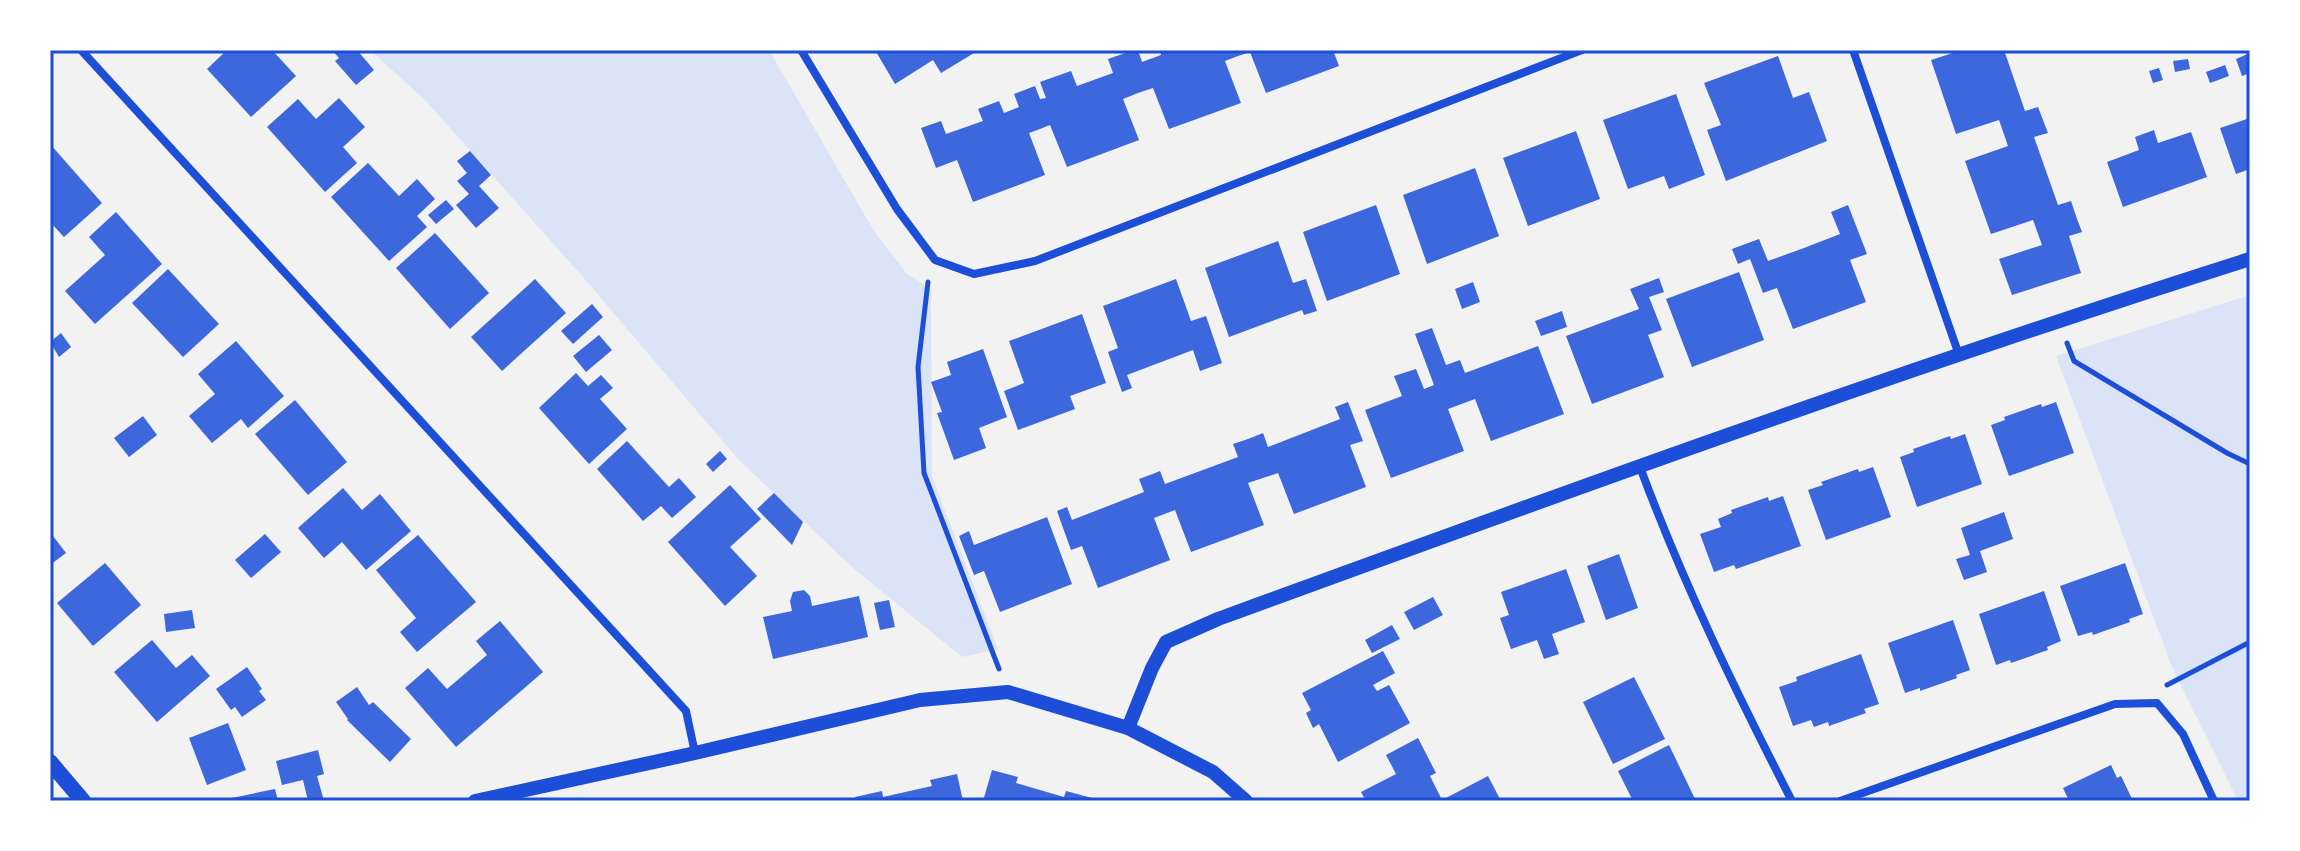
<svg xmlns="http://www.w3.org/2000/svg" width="2300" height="851" viewBox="0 0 2300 851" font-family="Barlow,sans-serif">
  <rect width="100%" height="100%" fill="#f2f2f2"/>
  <g fill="#dbe4f7">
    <path d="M 370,50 L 769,50 L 874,231 L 907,274 L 931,289 L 932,476 L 998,649 L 962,657 L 853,568 L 738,459 L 582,276 L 426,101 Z"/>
    <path d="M 2250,295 L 2250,801 L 2238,801 L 2172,667 L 2056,356 Z"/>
  </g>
  <g fill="#3d67dc">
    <path d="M 227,50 L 272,50 L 296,76 L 251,117 L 207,69 Z"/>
    <path d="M 332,50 L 357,50 L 374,70 L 356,85 L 335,61 L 339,58 Z"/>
    <path d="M 875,50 L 979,50 L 941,73 L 933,60 L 895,84 Z"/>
    <path d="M 1134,50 L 1138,50 L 1142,62 L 1161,55 L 1160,50 L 1333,50 L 1339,66 L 1266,93 L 1250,52 L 1238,56 L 1225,61 L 1241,103 L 1169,129 L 1153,88 L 1138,93 L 1123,99 L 1139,140 L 1067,167 L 1050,125 L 1040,129 L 1029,133 L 1045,175 L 973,202 L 957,160 L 936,168 L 921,128 L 941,121 L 946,134 L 983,121 L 978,109 L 999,101 L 1004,113 L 1019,107 L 1014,94 L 1035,86 L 1040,99 L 1046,98 L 1040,82 L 1071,71 L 1077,86 L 1113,73 L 1108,59 Z"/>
    <path d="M 1962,50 L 2004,50 L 2025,111 L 2038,107 L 2048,133 L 2034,137 L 2058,205 L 2071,201 L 2077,219 L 2082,232 L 2069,236 L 2081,273 L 2012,295 L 1999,259 L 2042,245 L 2033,220 L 1991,234 L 1965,161 L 2008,146 L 1999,120 L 1956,134 L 1931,60 Z"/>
    <path d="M 2250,53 L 2250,73 L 2242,76 L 2236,59 Z"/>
    <path d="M 1778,56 L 1793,98 L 1809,92 L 1827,141 L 1726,181 L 1707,130 L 1721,125 L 1704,83 Z"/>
    <path d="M 2188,59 L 2190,69 L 2175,72 L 2173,61 Z"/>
    <path d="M 2225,65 L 2229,76 L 2210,83 L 2206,72 Z"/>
    <path d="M 2159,68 L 2163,80 L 2153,83 L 2149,71 Z"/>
    <path d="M 1676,94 L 1705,175 L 1669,189 L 1664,176 L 1628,189 L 1603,120 Z"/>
    <path d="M 339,98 L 365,127 L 343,147 L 357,163 L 325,192 L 267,127 L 298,99 L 316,119 Z"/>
    <path d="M 2250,118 L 2250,169 L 2236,174 L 2220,128 Z"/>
    <path d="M 2154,130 L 2158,143 L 2191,132 L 2207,177 L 2123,207 L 2107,162 L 2139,150 L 2135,137 Z"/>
    <path d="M 1576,131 L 1600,199 L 1528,226 L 1503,158 Z"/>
    <path d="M 50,144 L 102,203 L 64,237 L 50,222 Z"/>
    <path d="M 470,151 L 491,175 L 479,186 L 499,208 L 476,228 L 456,205 L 469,194 L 457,181 L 467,173 L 457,161 Z"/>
    <path d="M 368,163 L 399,196 L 417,179 L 435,199 L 417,216 L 427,227 L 389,261 L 331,197 Z"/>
    <path d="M 1475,168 L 1499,236 L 1427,264 L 1403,195 Z"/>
    <path d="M 446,200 L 454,209 L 436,224 L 428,215 Z"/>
    <path d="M 1376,205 L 1400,274 L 1327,301 L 1303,232 Z"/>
    <path d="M 1848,205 L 1867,254 L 1850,260 L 1866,302 L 1793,329 L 1777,288 L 1763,293 L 1750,259 L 1738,264 L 1732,249 L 1759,239 L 1768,261 L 1804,248 L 1840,234 L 1831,212 Z"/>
    <path d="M 116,212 L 162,264 L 95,324 L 65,291 L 105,255 L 89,237 Z"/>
    <path d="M 435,233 L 489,293 L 450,329 L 396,268 Z"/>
    <path d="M 1278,241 L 1293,283 L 1306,279 L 1317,311 L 1304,315 L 1302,310 L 1229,337 L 1205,268 Z"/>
    <path d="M 168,269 L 219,324 L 183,357 L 132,303 Z"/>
    <path d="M 1739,272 L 1764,340 L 1692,367 L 1666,299 Z"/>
    <path d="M 1659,278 L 1664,292 L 1649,297 L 1662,330 L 1648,335 L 1664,377 L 1592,404 L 1566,336 L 1639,309 L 1630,289 Z"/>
    <path d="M 535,279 L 566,313 L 502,371 L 471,337 Z"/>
    <path d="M 1176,279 L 1191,321 L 1206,316 L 1222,363 L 1200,371 L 1193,350 L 1127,375 L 1132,388 L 1122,392 L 1108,352 L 1118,348 L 1103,306 Z"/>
    <path d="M 1473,282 L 1480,302 L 1462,309 L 1455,289 Z"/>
    <path d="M 592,304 L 603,317 L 573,344 L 561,331 Z"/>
    <path d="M 1562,311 L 1567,327 L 1541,336 L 1535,321 Z"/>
    <path d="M 1082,314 L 1106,383 L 1070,396 L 1075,409 L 1018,430 L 1004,391 L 1024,383 L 1009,341 Z"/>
    <path d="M 1432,328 L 1446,365 L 1460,360 L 1465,373 L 1538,346 L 1564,414 L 1491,441 L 1475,399 L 1448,409 L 1464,451 L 1391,478 L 1365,410 L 1402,396 L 1394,376 L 1416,369 L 1424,389 L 1434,385 L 1415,334 Z"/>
    <path d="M 61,333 L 71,347 L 59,357 L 50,342 Z"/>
    <path d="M 599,335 L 612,350 L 586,372 L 573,356 Z"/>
    <path d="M 236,341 L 284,396 L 248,428 L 241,419 L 212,443 L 189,416 L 215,394 L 198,374 Z"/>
    <path d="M 983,349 L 1007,417 L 979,428 L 986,448 L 954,460 L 937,413 L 942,412 L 931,382 L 951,375 L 947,362 Z"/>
    <path d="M 576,373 L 588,386 L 601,375 L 613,388 L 600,399 L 627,429 L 589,464 L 539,408 Z"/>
    <path d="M 295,400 L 347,462 L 308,495 L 255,434 Z"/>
    <path d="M 1348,402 L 1363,441 L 1350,445 L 1366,487 L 1294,514 L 1278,473 L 1248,483 L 1264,525 L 1191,552 L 1175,510 L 1154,518 L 1170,560 L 1098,588 L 1082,546 L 1071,550 L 1057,511 L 1067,507 L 1072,520 L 1144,492 L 1139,479 L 1150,475 L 1160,471 L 1165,484 L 1238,457 L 1233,444 L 1248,439 L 1263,433 L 1268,447 L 1340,419 L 1335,407 Z"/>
    <path d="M 2056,402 L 2074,453 L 2009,476 L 1991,425 L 2005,420 L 2004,417 L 2041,404 L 2042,407 Z"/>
    <path d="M 143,416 L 157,435 L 129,457 L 114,438 Z"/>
    <path d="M 1965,434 L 1982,484 L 1917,507 L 1900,457 L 1914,452 L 1913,449 L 1950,436 L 1951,439 Z"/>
    <path d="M 627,441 L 669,487 L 679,478 L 696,497 L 672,518 L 661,506 L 643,521 L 597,469 Z"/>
    <path d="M 720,451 L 727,459 L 713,472 L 706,464 Z"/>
    <path d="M 1873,467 L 1891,517 L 1826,540 L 1808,490 L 1823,485 L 1821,482 L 1858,469 L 1859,472 Z"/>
    <path d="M 730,485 L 761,519 L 730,547 L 757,576 L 725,606 L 668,542 Z"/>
    <path d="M 343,488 L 362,510 L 380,494 L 411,531 L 366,570 L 342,542 L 324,558 L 298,528 Z"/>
    <path d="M 774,493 L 803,522 L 792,545 L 757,509 Z"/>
    <path d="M 1783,496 L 1801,546 L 1736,569 L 1734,565 L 1714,572 L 1700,534 L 1721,527 L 1718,519 L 1732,513 L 1731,510 L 1768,497 L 1769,501 Z"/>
    <path d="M 2004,512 L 2013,539 L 1980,551 L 1987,572 L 1964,580 L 1956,559 L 1970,555 L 1961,528 Z"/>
    <path d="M 1047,517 L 1072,584 L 1000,612 L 984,571 L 974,575 L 959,536 L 969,531 L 974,545 Z"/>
    <path d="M 50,532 L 66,553 L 50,565 Z"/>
    <path d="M 265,534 L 281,552 L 251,578 L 235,560 Z"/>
    <path d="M 418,535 L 476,602 L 417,652 L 400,632 L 416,618 L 376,570 Z"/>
    <path d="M 1619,554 L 1638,608 L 1606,620 L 1587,566 Z"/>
    <path d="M 105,563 L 141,605 L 93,646 L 57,603 Z"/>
    <path d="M 2125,563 L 2143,614 L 2129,619 L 2130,622 L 2093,635 L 2092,632 L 2078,636 L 2060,586 Z"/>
    <path d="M 1566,569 L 1585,622 L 1552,634 L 1559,654 L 1544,659 L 1537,640 L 1511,649 L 1500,618 L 1509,615 L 1501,592 Z"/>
    <path d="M 804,590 L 810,596 L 812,606 L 859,596 L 868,637 L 773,659 L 763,617 L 792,611 L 790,601 L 793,592 Z"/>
    <path d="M 2044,591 L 2061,641 L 2047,647 L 2048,650 L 2011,663 L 2010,660 L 1996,665 L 1979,614 Z"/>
    <path d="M 1433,597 L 1443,615 L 1414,630 L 1404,612 Z"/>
    <path d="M 889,600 L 895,627 L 880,630 L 874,603 Z"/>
    <path d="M 192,610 L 195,628 L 166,632 L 164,614 Z"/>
    <path d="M 1953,620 L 1970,670 L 1956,675 L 1957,678 L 1920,691 L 1920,688 L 1905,693 L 1888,643 Z"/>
    <path d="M 500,621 L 543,672 L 456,747 L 405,688 L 428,668 L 447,689 L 487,655 L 476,641 Z"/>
    <path d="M 1392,625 L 1400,639 L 1372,653 L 1365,640 Z"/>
    <path d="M 152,640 L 176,668 L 192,655 L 210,676 L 157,722 L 114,672 Z"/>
    <path d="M 1383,651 L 1395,673 L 1373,685 L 1377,691 L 1389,685 L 1410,723 L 1338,762 L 1319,724 L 1313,728 L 1306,713 L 1311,710 L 1302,693 Z"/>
    <path d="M 1861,654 L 1879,704 L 1864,709 L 1866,713 L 1829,726 L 1828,722 L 1814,727 L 1811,720 L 1793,726 L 1779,687 L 1797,681 L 1796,677 Z"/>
    <path d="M 247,667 L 262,689 L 259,691 L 266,700 L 242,717 L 235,707 L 231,710 L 216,689 Z"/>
    <path d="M 1634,677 L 1665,739 L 1613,764 L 1583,702 Z"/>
    <path d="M 357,687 L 369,705 L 373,702 L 411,739 L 390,762 L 347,720 L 348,719 L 336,702 Z"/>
    <path d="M 228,723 L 246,770 L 207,785 L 189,738 Z"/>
    <path d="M 1418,738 L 1436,773 L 1430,776 L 1442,800 L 1488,776 L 1501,801 L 1366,801 L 1361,792 L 1396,774 L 1386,755 Z"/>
    <path d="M 1669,745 L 1696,801 L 1633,801 L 1618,771 Z"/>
    <path d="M 318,750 L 324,774 L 317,776 L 324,801 L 308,801 L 303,780 L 282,785 L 276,761 Z"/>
    <path d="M 2111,765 L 2117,778 L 2121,776 L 2133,801 L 2069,801 L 2063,788 Z"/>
    <path d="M 992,770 L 1018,777 L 1016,783 L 1064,797 L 1066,791 L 1092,798 L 1092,801 L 983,801 Z"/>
    <path d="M 957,774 L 963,801 L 856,801 L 855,797 L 882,791 L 883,797 L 932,786 L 930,780 Z"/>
    <path d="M 275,789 L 278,801 L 222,801 L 222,800 Z"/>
  </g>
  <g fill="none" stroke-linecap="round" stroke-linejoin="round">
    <g stroke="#1d4ed8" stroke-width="5">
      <path d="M 928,282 L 918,367 L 924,473 L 999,669"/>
      <path d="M 2067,343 L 2074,361 L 2227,453 L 2250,464"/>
      <path d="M 2167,685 L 2250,642"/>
    </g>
    <g stroke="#1d4ed8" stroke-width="8">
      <path d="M 81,50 L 686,711 L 695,753"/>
      <path d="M 801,50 L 897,209 L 935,260 L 974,274 L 1035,261 L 1582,50"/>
      <path d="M 1853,50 L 1959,355"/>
      <path d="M 1640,467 C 1683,583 1736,692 1792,801"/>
      <path d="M 1840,801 L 2115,704 L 2157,703 L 2183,734 L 2214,801"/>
    </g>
    <g stroke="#1d4ed8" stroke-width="14">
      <path d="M 1128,728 L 1152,668 L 1166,642 L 1218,619 C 1560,494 1903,369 2250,259"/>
      <path d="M 475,801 L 695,753 L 920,700 L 1008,692 L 1128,728 L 1213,772 L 1246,801"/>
    </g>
    <path stroke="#1d4ed8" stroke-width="16" d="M 50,762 L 83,801"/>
  </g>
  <rect width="2300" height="851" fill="none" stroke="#ffffff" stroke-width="104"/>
  <rect x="52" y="52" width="2196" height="747" fill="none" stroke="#1d4ed8" stroke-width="3"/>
</svg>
